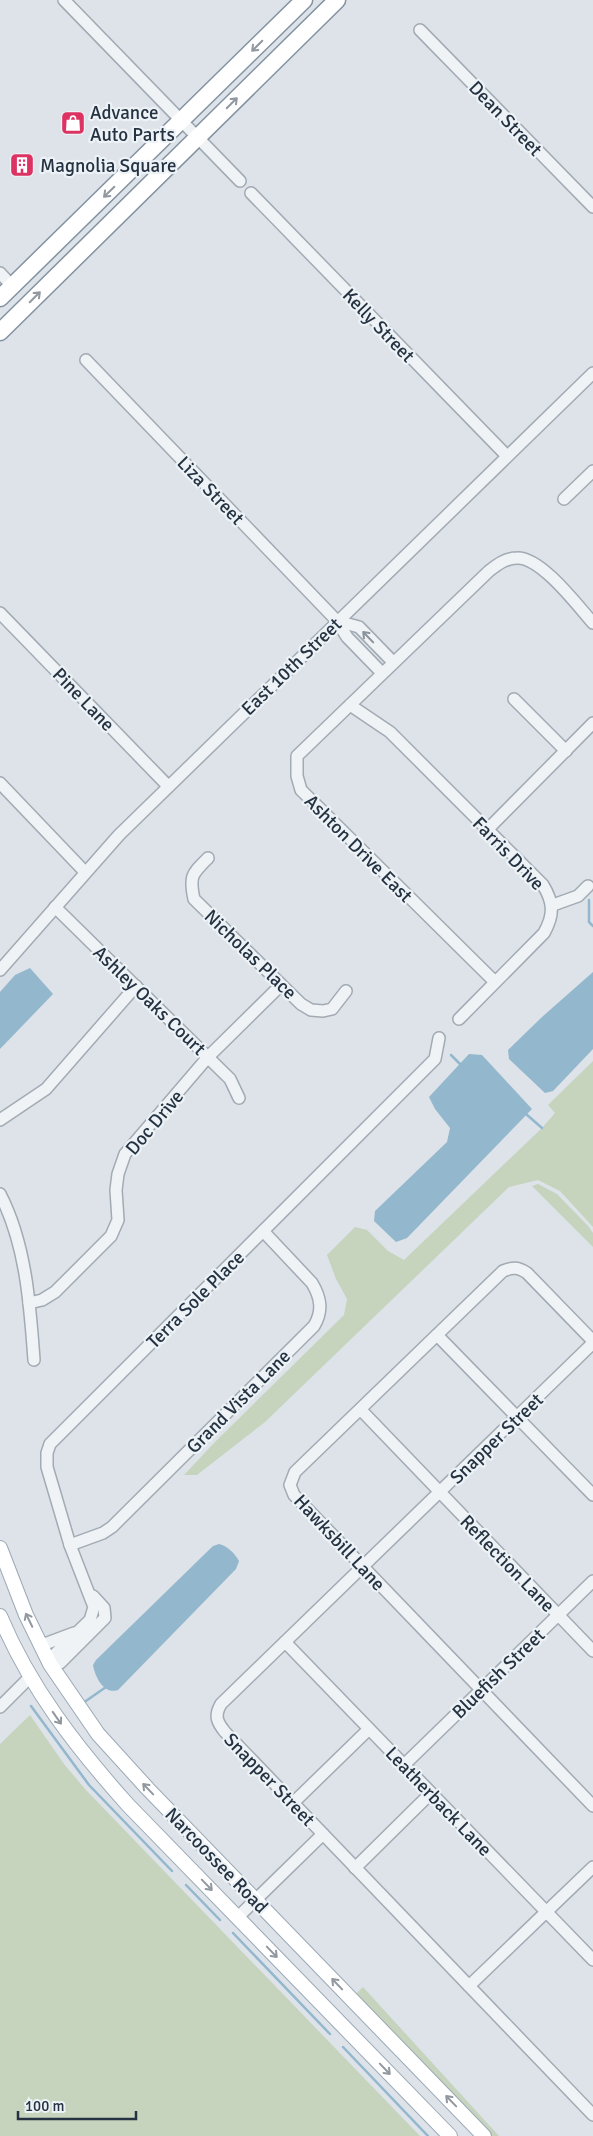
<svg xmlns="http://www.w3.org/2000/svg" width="593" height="2136" viewBox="0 0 593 2136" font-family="Signika,sans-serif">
  <rect width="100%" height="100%" fill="#dde3e9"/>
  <g fill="#c6d3bd">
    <path d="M 593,1061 L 593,1227 L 560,1191 L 538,1180 L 509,1187 L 265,1422 L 197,1475 L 184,1475 L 215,1442 L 344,1315 L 347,1299 L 336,1279 L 327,1255 L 355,1227 L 367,1230 L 388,1251 L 404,1260 L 542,1128 L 555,1113 L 548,1105 Z"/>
    <path d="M 538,1184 L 557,1194 L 588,1226 L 593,1233 L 593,1247 L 532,1186 Z"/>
    <path d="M 30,1715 L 64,1764 L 85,1789 L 420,2136 L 0,2136 L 0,1744 Z"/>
    <path d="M 363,1987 L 499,2136 L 490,2136 L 354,1996 Z"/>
  </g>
  <g fill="#93b7cd">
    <path d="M 30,968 L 53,994 L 0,1049 L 0,992 L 15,975 Z"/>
    <path d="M 593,972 L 593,1049 L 553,1091 L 545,1093 L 509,1059 L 508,1050 L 542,1017 Z"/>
    <path d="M 469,1054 L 482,1055 L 532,1109 L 407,1238 L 396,1242 L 374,1221 L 375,1211 L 447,1142 L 450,1128 L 435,1109 L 429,1097 Z"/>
    <path d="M 219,1544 C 228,1546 235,1554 239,1561 L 236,1569 L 118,1690 C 104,1695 95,1677 93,1665 L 96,1660 L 213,1546 Z"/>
  </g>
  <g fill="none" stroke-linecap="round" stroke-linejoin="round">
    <g stroke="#93b7cd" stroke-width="2.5">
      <path d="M 589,900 L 589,922 L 593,926"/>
      <path d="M 451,1055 L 462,1066"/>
      <path d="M 526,1114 L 542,1128"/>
      <path d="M 83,1703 L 106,1687"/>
      <path d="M 31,1706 L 89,1785 L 172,1871"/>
      <path d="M 186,1885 L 220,1920"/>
      <path d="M 233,1933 L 330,2034"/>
      <path d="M 343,2047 L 428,2136"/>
    </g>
    <defs>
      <g id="minor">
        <path d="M 64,0 L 240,181"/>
        <path d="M 420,30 L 593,207"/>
        <path d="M 251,193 L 507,456"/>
        <path d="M 0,273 L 12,286"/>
        <path d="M 86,360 L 337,621 L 347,637 L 382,673"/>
        <path d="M 564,499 L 593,471"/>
        <path d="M 0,613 L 168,786"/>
        <path d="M 337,621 L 359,627 L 393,662"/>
        <path d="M 514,699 L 566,751"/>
        <path d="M 350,705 L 390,732 L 543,885 C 554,903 554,915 544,933 L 459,1019"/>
        <path d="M 0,783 L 85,872"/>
        <path d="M 487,830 L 593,723"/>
        <path d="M 208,858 C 192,874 189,876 194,899 L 301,1004 L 311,1010 L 323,1011 L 332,1009 L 346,991"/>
        <path d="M 553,905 L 578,896 L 588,886"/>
        <path d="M 55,907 L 230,1079 L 239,1098"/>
        <path d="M 0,970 L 119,835 L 593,373"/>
        <path d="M 495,982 L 301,790 L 297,776 L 297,756 L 489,571 C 498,564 506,558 517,558 C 541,557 577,605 593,623"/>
        <path d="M 0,1120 L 46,1089 L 136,986"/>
        <path d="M 0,1194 C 26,1244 30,1305 34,1360"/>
        <path d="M 29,1303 L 42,1300 L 55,1292 L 111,1236 L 118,1220 L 116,1190 L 118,1174 L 125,1154 L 208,1057 L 281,985"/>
        <path d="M 437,1335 L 593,1495"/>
        <path d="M 593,1341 L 527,1273 C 518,1267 513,1267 503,1271 L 295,1472 L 290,1485 L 294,1495 L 593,1806"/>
        <path d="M 593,1343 L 221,1704 C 214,1716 217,1722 225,1732 L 593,2115"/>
        <path d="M 361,1410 L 593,1651"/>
        <path d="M 70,1545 L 103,1533 L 112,1527 L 314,1326 C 323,1311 321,1298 312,1283 L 263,1231"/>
        <path d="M 285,1642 L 593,1960"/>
        <path d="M 42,1645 L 74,1633"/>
        <path d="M 50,1664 L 55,1654 L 90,1620 L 94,1607 L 70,1545 L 47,1467 L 47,1453 L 50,1444 L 435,1059 L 439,1038"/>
        <path d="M 50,1664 L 60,1663 L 105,1618 L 104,1608 L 93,1596"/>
        <path d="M 0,1707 L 30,1677"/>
        <path d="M 404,1765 L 593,1581"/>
        <path d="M 293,1803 L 369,1729"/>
        <path d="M 355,1868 L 431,1793"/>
        <path d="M 238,1917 L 323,1834"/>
        <path d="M 469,1986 L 593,1867"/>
      </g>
      <g id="major">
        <path d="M 0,1548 L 26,1615 L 50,1664 L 98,1734 L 148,1789 L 484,2136"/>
        <path d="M 0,1616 C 30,1688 77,1748 128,1805 L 450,2136"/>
      </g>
      <g id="highway">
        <path d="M 0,298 L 304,0"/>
        <path d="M 0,332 L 337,0"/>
      </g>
    </defs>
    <use href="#minor" stroke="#a2aab3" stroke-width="14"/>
    <use href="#major" stroke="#9ba9b6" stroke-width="16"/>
    <use href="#highway" stroke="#8392a1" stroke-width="19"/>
    <use href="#minor" stroke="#f0f3f6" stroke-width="11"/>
    <use href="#major" stroke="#fff" stroke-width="14"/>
    <use href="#highway" stroke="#fff" stroke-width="16"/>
  </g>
  <defs><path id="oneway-shaft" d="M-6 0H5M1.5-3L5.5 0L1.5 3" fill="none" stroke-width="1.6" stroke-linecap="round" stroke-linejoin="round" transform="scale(1.25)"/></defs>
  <g stroke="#9298a0">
    <use href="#oneway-shaft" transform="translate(257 46) rotate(135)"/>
    <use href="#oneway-shaft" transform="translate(232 103) rotate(-45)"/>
    <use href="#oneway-shaft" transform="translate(109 192) rotate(136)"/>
    <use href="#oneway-shaft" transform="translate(35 297) rotate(-45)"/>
    <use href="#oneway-shaft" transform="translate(29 1620) rotate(-116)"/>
    <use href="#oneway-shaft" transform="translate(57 1718) rotate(55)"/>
    <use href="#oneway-shaft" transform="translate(148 1789) rotate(-134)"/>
    <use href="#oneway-shaft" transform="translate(207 1885) rotate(46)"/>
    <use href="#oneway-shaft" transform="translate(272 1952) rotate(46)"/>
    <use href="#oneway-shaft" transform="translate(337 1984) rotate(-134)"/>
    <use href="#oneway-shaft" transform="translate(385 2069) rotate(46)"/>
    <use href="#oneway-shaft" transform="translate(451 2101) rotate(-134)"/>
  </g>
  <use stroke="#8a929c" href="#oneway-shaft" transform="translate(368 637) rotate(-134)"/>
  <defs>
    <symbol id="shop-square" viewBox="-11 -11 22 22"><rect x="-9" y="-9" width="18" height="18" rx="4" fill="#dd3362" stroke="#ecf2f6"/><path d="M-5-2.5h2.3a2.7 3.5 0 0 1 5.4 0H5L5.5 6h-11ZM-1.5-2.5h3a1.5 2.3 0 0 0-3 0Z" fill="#fff"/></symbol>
    <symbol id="building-square" viewBox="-11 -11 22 22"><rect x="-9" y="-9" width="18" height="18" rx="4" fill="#dd3362" stroke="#ecf2f6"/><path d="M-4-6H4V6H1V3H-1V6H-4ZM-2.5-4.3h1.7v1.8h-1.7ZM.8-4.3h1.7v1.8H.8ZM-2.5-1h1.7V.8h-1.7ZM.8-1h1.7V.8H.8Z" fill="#fff"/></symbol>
  </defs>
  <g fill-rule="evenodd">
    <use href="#shop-square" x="59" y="109" width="28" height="28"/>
    <use href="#building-square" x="8" y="151" width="28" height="28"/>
  </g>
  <g text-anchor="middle" stroke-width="4.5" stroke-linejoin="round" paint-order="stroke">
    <g font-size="19" fill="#253241" stroke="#ecf2f6" text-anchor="start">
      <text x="90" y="119">Advance<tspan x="90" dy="22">Auto Parts</tspan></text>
      <text x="40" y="172">Magnolia Square</text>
    </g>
    <g font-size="19" fill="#253241" stroke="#ecf2f6">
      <text transform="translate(506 118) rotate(46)" y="7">Dean Street</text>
      <text transform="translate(379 325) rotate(46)" y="7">Kelly Street</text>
      <text transform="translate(211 490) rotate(46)" y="7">Liza Street</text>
      <text transform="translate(291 666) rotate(-44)" y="7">East 10th Street</text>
      <text transform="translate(84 699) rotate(46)" y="7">Pine Lane</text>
      <text transform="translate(359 848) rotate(45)" y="7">Ashton Drive East</text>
      <text transform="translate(509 853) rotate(46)" y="7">Farris Drive</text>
      <text transform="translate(251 954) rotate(44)" y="7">Nicholas Place</text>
      <text transform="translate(150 1000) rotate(44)" y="7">Ashley Oaks Court</text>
      <text transform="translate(154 1122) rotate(-50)" y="7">Doc Drive</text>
      <text transform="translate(195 1299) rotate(-45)" y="7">Terra Sole Place</text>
      <text transform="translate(238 1401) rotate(-45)" y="7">Grand Vista Lane</text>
      <text transform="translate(496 1438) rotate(-44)" y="7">Snapper Street</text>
      <text transform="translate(340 1542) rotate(47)" y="7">Hawksbill Lane</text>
      <text transform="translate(508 1563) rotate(46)" y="7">Reflection Lane</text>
      <text transform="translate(498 1673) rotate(-44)" y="7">Bluefish Street</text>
      <text transform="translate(270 1779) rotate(46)" y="7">Snapper Street</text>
      <text transform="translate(439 1801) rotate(46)" y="7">Leatherback Lane</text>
      <text transform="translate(217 1860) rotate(46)" y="7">Narcoossee Road</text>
    </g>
  </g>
  <path d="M18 2111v8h118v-8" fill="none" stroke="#253241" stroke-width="2.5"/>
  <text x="25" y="2111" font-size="15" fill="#253241" stroke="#ecf2f6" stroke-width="4" paint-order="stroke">100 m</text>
</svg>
